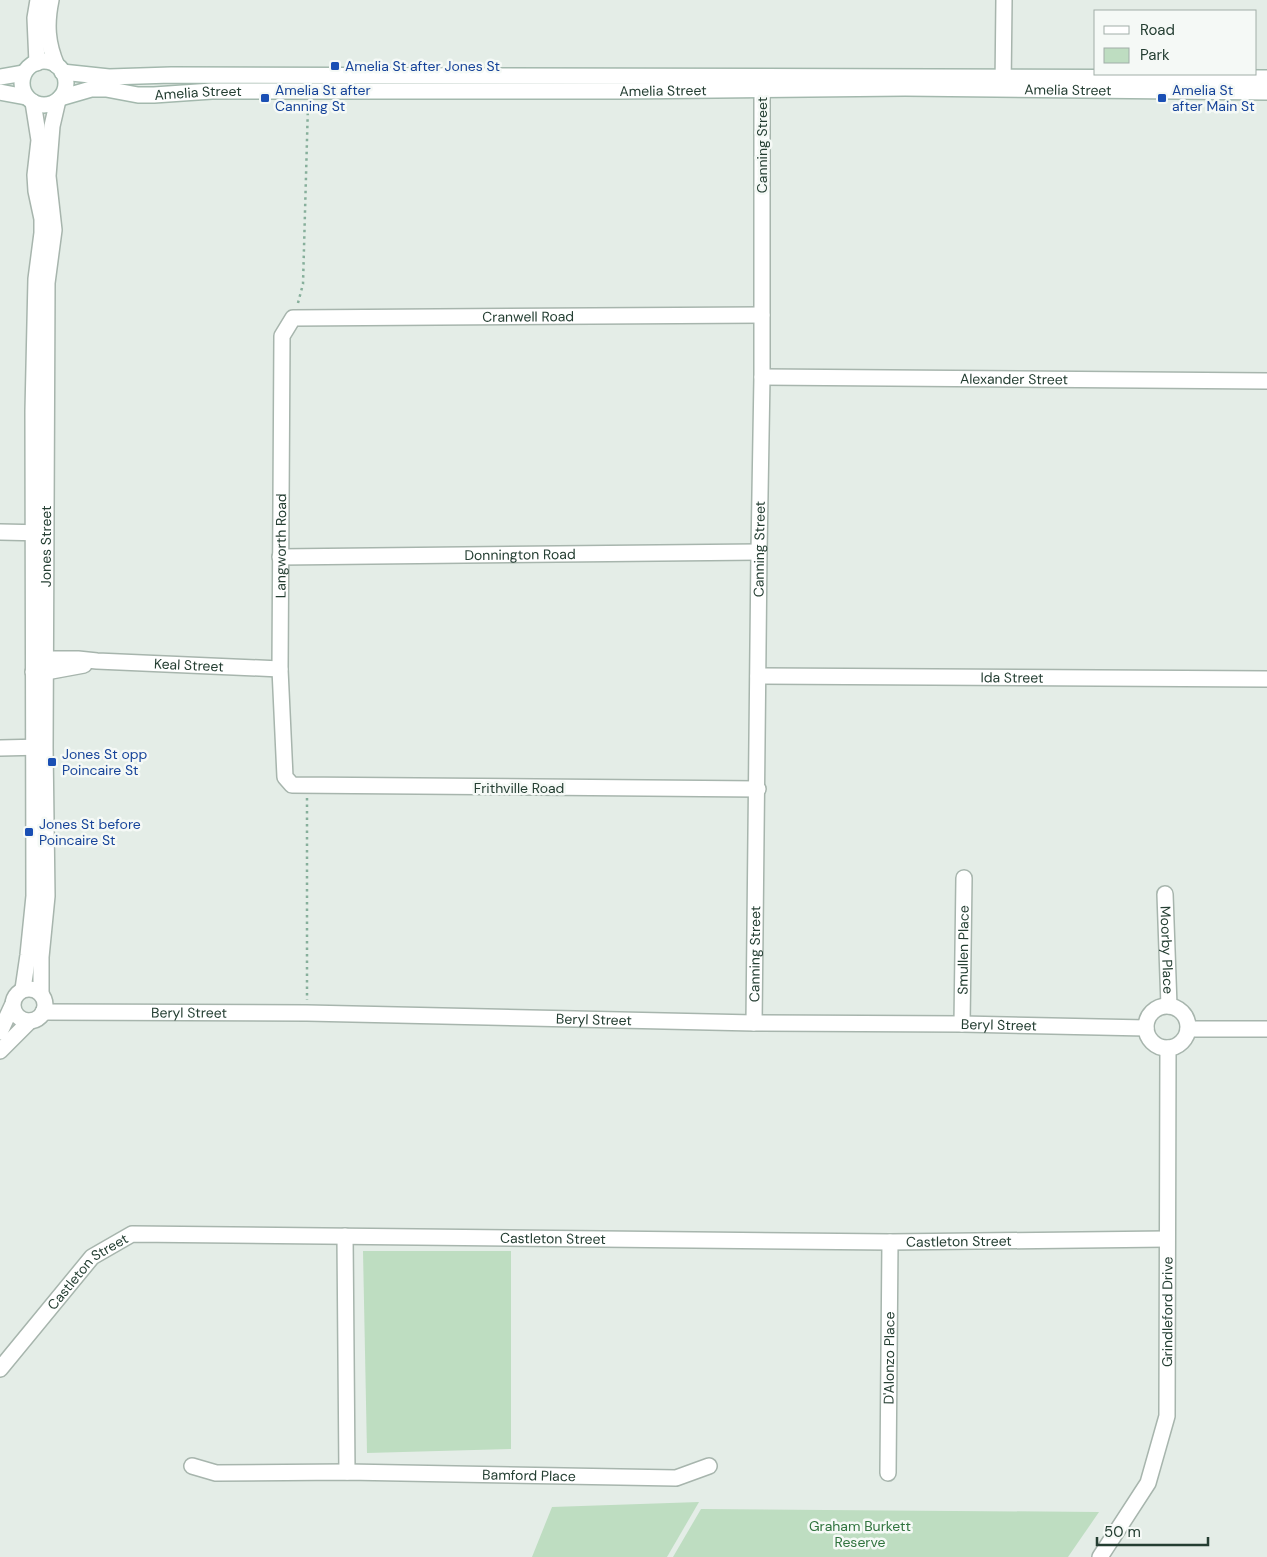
<svg xmlns="http://www.w3.org/2000/svg" width="1267" height="1557" viewBox="0 0 1267 1557" font-family="'DM Sans',sans-serif">
  <rect width="100%" height="100%" fill="#e4ede7"/>
  <g fill="#beddc1">
    <path d="M 363,1251 L 511,1251 L 511,1449 L 367,1453 Z"/>
    <path d="M 699,1502 L 667,1557 L 532,1557 L 552,1507 Z"/>
    <path d="M 701,1509 L 1099,1512 L 1068,1557 L 673,1557 Z"/>
  </g>
  <g fill="none" stroke-linecap="round" stroke-linejoin="round">
    <defs>
      <g id="minor">
        <path d="M 1003,88 L 1004,0"/>
        <path id="s1" d="M 762,377 L 1267,381"/>
        <path d="M 0,532 L 45,533"/>
        <path id="s2" d="M 280,557 L 759,552"/>
        <path id="s3" d="M 34,659 L 78,659 L 97,661 L 280,669"/>
        <path d="M 33,672 L 46,672 L 84,665"/>
        <path id="s4" d="M 758,676 L 1267,679"/>
        <path id="s5" d="M 758,789 L 292,785 L 285,777 L 280,669 L 282,336 L 293,318 L 762,315"/>
        <path id="s6" d="M 1165,894 L 1169,1006"/>
        <path id="s7" d="M 754,1023 L 759,552 L 762,377 L 762,77"/>
        <path id="s8" d="M 962,1024 L 964,878"/>
        <path d="M 345,1236 L 347,1472"/>
        <path id="s9" d="M 0,1369 L 92,1257 L 132,1234 L 890,1242 L 1167,1239"/>
        <path id="s10" d="M 192,1466 L 216,1473 L 347,1472 L 676,1478 L 709,1466"/>
        <path id="s11" d="M 888,1473 L 890,1242"/>
        <path id="s12" d="M 1100,1557 L 1148,1483 L 1167,1416 L 1168,1048"/>
      </g>
      <g id="tertiary">
        <path d="M 51,0 C 46,24 47,43 57,66"/>
        <path d="M 37,63 L 35,18 L 38,0"/>
        <path d="M 0,748 L 43,747"/>
        <circle cx="29" cy="1005" r="16"/>
        <path d="M 23,989 L 28,955 L 34,896 L 33,411 L 36,279 L 42,233 L 42,219 L 36,191 L 35,175 L 39,140 L 33,102"/>
        <path id="s13" d="M 41,994 L 41,957 L 47,896 L 45,747 L 47,283 L 54,230 L 48,176 L 52,126 L 58,100"/>
        <circle cx="1167" cy="1027" r="21"/>
        <path id="s14" d="M 43,1012 L 307,1013 L 754,1023 L 962,1024 L 1146,1028"/>
        <path d="M 1188,1029 L 1267,1029"/>
        <path d="M 0,1032 L 12,1006"/>
        <path d="M 0,1051 L 30,1021"/>
      </g>
      <g id="secondary">
        <circle cx="44" cy="83" r="22"/>
        <path d="M 62,72 L 109,77 L 171,75 L 1267,78"/>
        <path d="M 0,77 L 24,73"/>
        <path d="M 0,92 L 26,97"/>
        <path id="s15" d="M 60,98 L 91,89 L 106,89 L 138,95 L 154,95 L 212,91 L 620,91 L 905,88 L 1267,92"/>
      </g>
    </defs>
    <use href="#minor" stroke="#a7b5ad" stroke-width="18"/>
    <use href="#tertiary" stroke="#a7b5ad" stroke-width="18"/>
    <use href="#secondary" stroke="#a3b8ad" stroke-width="18"/>
    <g stroke="#86af9b" stroke-width="2.5" stroke-dasharray="2.5 4" stroke-linecap="butt">
      <path d="M 298,303 L 303,284 L 308,104"/>
      <path d="M 307,798 L 307,1000"/>
    </g>
    <use href="#minor" stroke="#fff" stroke-width="15"/>
    <use href="#tertiary" stroke="#fff" stroke-width="15"/>
    <use href="#secondary" stroke="#fff" stroke-width="15"/>
  </g>
  <g fill="#1a4fb4" stroke="#f5f9f6" stroke-width="2">
    <rect x="330" y="61" width="10" height="10" rx="2.5"/>
    <rect x="260" y="93" width="10" height="10" rx="2.5"/>
    <rect x="1157" y="93" width="10" height="10" rx="2.5"/>
    <rect x="47" y="757" width="10" height="10" rx="2.5"/>
    <rect x="24" y="827" width="10" height="10" rx="2.5"/>
  </g>
  <g text-anchor="middle" stroke-width="5" stroke-linejoin="round" paint-order="stroke">
    <g font-size="14" fill="#164399" stroke="#f5f9f6" text-anchor="start">
      <text x="345" y="71">Amelia St after Jones St</text>
      <text x="275" y="95">Amelia St after<tspan x="275" dy="16">Canning St</tspan></text>
      <text x="1172" y="95">Amelia St<tspan x="1172" dy="16">after Main St</tspan></text>
      <text x="62" y="759">Jones St opp<tspan x="62" dy="16">Poincaire St</tspan></text>
      <text x="39" y="829">Jones St before<tspan x="39" dy="16">Poincaire St</tspan></text>
    </g>
    <g font-size="14" fill="#243e32" stroke="#f5f9f6">
      <text dy="5" stroke="none"><textPath href="#s15" startOffset="1010">Amelia Street</textPath></text>
      <text dy="5" stroke="none"><textPath href="#s15" startOffset="605">Amelia Street</textPath></text>
      <text dy="5" stroke="none"><textPath href="#s15" startOffset="140">Amelia Street</textPath></text>
      <text transform="translate(762 145) rotate(-90)" y="5">Canning Street</text>
      <text dy="5" stroke="none"><textPath href="#s5" startOffset="1174">Cranwell Road</textPath></text>
      <text dy="5" stroke="none"><textPath href="#s1" startOffset="252">Alexander Street</textPath></text>
      <text dy="5" stroke="none"><textPath href="#s5" startOffset="708">Langworth Road</textPath></text>
      <text dy="5" stroke="none"><textPath href="#s13" startOffset="448">Jones Street</textPath></text>
      <text dy="5" stroke="none"><textPath href="#s7" startOffset="474">Canning Street</textPath></text>
      <text dy="5" stroke="none"><textPath href="#s2" startOffset="240">Donnington Road</textPath></text>
      <text dy="5" stroke="none"><textPath href="#s3" startOffset="155">Keal Street</textPath></text>
      <text dy="5" stroke="none"><textPath href="#s4" startOffset="254">Ida Street</textPath></text>
      <text x="519" y="793">Frithville Road</text>
      <text dy="5" stroke="none"><textPath href="#s6" startOffset="56">Moorby Place</textPath></text>
      <text dy="5" stroke="none"><textPath href="#s8" startOffset="74">Smullen Place</textPath></text>
      <text dy="5" stroke="none"><textPath href="#s7" startOffset="69">Canning Street</textPath></text>
      <text dy="5" stroke="none"><textPath href="#s14" startOffset="146">Beryl Street</textPath></text>
      <text dy="5" stroke="none"><textPath href="#s14" startOffset="551">Beryl Street</textPath></text>
      <text dy="5" stroke="none"><textPath href="#s14" startOffset="956">Beryl Street</textPath></text>
      <text dy="5" stroke="none"><textPath href="#s9" startOffset="612">Castleton Street</textPath></text>
      <text dy="5" stroke="none"><textPath href="#s9" startOffset="1018">Castleton Street</textPath></text>
      <text dy="5" stroke="none"><textPath href="#s9" startOffset="132">Castleton Street</textPath></text>
      <text dy="5" stroke="none"><textPath href="#s12" startOffset="262">Grindleford Drive</textPath></text>
      <text dy="5" stroke="none"><textPath href="#s11" startOffset="115">D'Alonzo Place</textPath></text>
      <text dy="5" stroke="none"><textPath href="#s10" startOffset="338">Bamford Place</textPath></text>
    </g>
    <g font-size="14" fill="#30733e" stroke="#f5f9f6">
      <text x="860" y="1531">Graham Burkett<tspan x="860" dy="16">Reserve</tspan></text>
    </g>
  </g>
  <rect x="1094" y="10" width="162" height="65" fill="#f5f9f6" stroke="#a1aea8"/>
  <rect x="1104" y="26" width="25" height="8" fill="#ffffff" stroke="#a1aea8"/>
  <text x="1140" y="35" font-size="15" fill="#243e32">Road</text>
  <rect x="1104" y="48" width="25" height="15" fill="#beddc1" stroke="#a1aea8"/>
  <text x="1140" y="60" font-size="15" fill="#243e32">Park</text>
  <path d="M1097 1537v8h111v-8" fill="none" stroke="#243e32" stroke-width="2.5"/>
  <text x="1104" y="1537" font-size="15" fill="#243e32" stroke="#f5f9f6" stroke-width="4" paint-order="stroke">50 m</text>
</svg>
